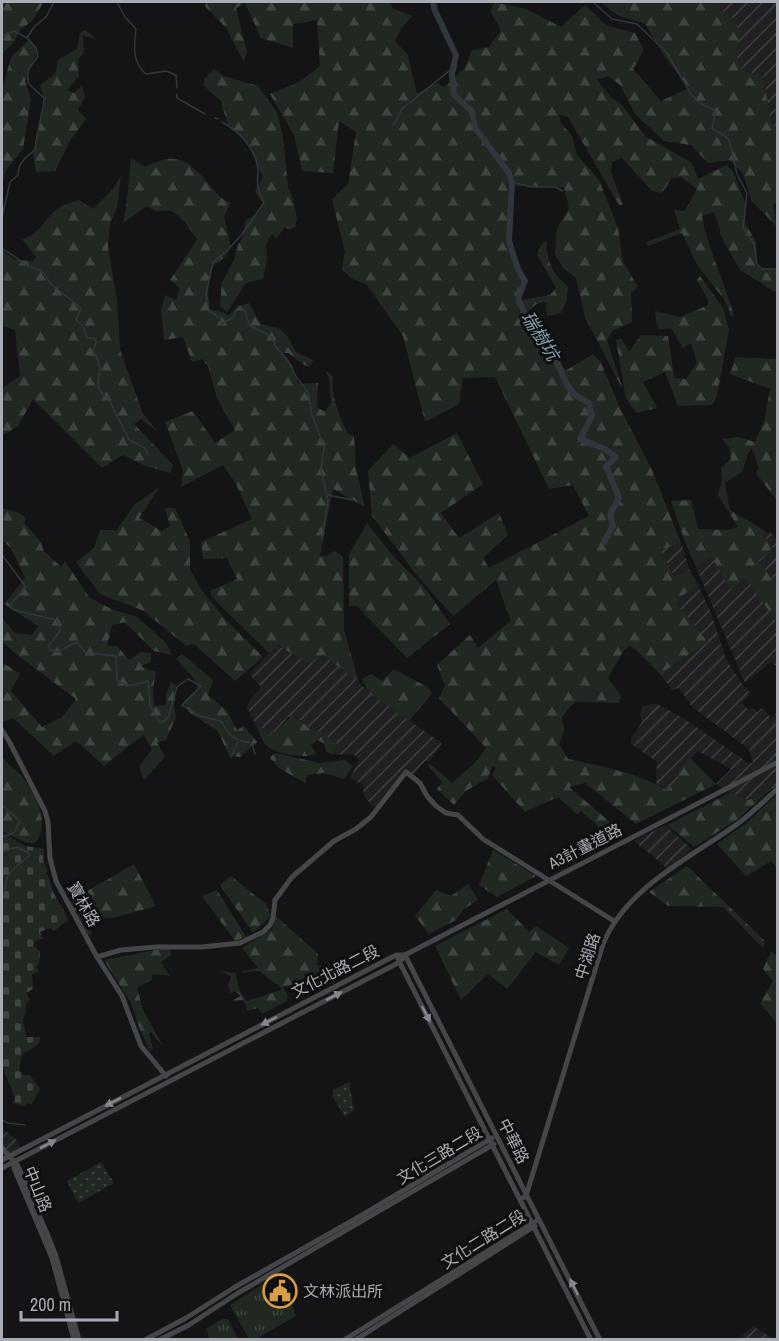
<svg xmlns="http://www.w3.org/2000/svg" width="779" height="1341" viewBox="0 0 779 1341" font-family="'Archivo Narrow','Noto Sans TC',sans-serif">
  <defs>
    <pattern id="industrial-furrows" width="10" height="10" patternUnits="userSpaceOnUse" patternTransform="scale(1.5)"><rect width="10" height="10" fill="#202022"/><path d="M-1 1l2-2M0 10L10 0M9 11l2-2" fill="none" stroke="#3e3e40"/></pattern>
    <pattern id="grass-tufts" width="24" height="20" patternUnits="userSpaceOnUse" patternTransform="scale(1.5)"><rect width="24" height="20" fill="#212821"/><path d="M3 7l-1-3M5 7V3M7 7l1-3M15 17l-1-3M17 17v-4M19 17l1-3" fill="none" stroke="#3e443f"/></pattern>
    <pattern id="forest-firs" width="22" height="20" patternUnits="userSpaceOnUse" patternTransform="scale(1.5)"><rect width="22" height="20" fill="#212821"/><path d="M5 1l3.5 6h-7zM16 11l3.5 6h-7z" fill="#3e443f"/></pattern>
    <pattern id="cemetery-stones" width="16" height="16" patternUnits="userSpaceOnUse" patternTransform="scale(1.5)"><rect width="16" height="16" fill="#212821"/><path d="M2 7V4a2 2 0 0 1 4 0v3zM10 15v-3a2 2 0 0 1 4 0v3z" fill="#3e443f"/></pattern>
    <pattern id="park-dots" width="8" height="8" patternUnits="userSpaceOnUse" patternTransform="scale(1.5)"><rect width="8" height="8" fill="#212821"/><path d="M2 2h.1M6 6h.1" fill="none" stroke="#3e443f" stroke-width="1.8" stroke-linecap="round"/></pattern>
  </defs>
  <rect width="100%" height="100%" fill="#141416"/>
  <g fill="url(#industrial-furrows)">
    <path d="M 716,2 L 777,2 L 777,133 L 769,115 L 764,77 L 742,70 L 735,56 L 736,45 L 734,20 L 719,9 Z"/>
    <path d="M 765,531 L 771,533 L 777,540 L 777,585 L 758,561 L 773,548 L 763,536 Z"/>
    <path d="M 681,543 L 690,571 L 674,576 L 660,550 Z"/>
    <path d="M 711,556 L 743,579 L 747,578 L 777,623 L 777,667 L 771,662 L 745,683 L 696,567 Z"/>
    <path d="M 698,585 L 711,613 L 726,659 L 744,687 L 751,693 L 742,703 L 748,709 L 753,708 L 757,712 L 762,708 L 771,718 L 777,712 L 777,788 L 772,788 L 749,800 L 730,793 L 716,784 L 731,769 L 698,751 L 677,773 L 680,777 L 668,790 L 656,783 L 657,762 L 631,744 L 631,738 L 642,722 L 640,713 L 643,707 L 651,704 L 657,704 L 685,719 L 748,763 L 753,763 L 749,749 L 692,707 L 679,688 L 672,690 L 660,674 L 708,642 L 674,601 Z"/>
    <path d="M 277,645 L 308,664 L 323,655 L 359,682 L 369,693 L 442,743 L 430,761 L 425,761 L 411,779 L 404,773 L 377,807 L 373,806 L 364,797 L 363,785 L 350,778 L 359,760 L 355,755 L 332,754 L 337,744 L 315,732 L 295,716 L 288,717 L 276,732 L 270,736 L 261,728 L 259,728 L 258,730 L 247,708 L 249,701 L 261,687 L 249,674 Z"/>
    <path d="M 665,825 L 692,849 L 668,869 L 634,841 Z"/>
    <path d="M 2,1128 L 16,1139 L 22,1150 L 2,1160 Z"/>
    <path d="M 753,1326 L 774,1339 L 738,1339 Z"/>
  </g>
  <g fill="url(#grass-tufts)">
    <path d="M 282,1272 L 296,1316 L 256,1339 L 249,1339 L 230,1305 Z"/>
    <path d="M 222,1319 L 228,1319 L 238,1339 L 210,1339 L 206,1329 Z"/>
  </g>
  <g fill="url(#forest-firs)">
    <path d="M 2,2 L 44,2 L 32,21 L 20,30 L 14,42 L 2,54 Z"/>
    <path d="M 206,2 L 391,2 L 392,8 L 412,16 L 402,27 L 395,41 L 408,55 L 417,94 L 435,82 L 444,87 L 464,69 L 472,50 L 489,47 L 501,30 L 490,11 L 495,2 L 526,9 L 561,27 L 585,5 L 607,26 L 635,33 L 644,50 L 633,69 L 661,101 L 689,88 L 665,57 L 645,24 L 617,15 L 601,2 L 716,2 L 719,9 L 734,20 L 741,33 C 735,49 735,54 742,70 L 764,77 L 769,115 L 777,133 L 777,203 L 773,204 L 776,226 L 752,201 L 742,172 L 729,160 L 708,163 L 691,145 L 664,141 L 635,114 L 620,85 L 608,76 L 597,80 L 610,96 L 623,106 L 645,136 L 692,163 L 698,179 L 727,165 L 734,173 L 746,206 L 745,223 L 756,242 L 757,266 L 777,271 L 777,293 L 740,270 L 723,240 L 714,212 L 702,216 C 708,251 725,282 734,316 L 731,316 L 724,299 L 697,265 L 682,233 L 648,246 L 646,242 L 680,229 L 674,210 L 685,211 L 697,189 L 681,177 L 672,178 L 662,193 L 652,191 L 622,158 L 612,162 L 611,172 L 623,205 L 619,205 L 568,117 L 559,114 L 561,123 L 572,136 L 577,155 L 599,180 L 618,228 L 623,261 L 638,287 L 631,293 L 632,322 L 612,331 L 607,340 L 623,390 L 585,317 L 576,278 L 563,268 L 555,254 L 557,228 L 569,209 L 564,187 L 508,186 L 508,230 L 515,258 L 524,280 L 516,301 L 550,295 L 556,288 L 537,255 L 540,247 L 546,240 C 548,264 551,271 568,287 L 567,300 L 561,313 L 547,316 L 546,302 C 533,302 529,312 523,321 L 554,347 L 565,371 L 593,354 L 600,361 L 621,410 L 652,470 L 681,543 L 660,550 L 674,576 L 690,571 L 698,585 L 674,601 L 708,642 L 660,674 L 634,648 L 629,646 L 624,650 L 608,678 L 621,696 L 619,703 L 574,702 L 562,717 L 564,731 L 559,744 L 568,759 C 602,766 637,773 667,790 L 679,777 L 677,773 L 690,758 L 716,784 L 636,824 L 585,783 L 569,787 L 617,828 L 610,837 L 581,811 L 577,814 L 558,797 L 525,812 L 492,775 L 496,768 L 492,766 L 488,778 L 466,791 L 454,805 L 437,789 L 442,782 L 428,766 L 429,763 L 452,783 L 475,763 L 486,748 L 439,698 L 445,686 L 437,665 L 470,635 L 478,648 L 511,621 L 496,580 L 453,616 L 419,578 L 372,516 L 368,471 L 393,444 L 410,458 L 457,433 L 483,484 L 441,513 L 459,538 L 499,513 L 508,535 L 483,558 L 489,568 L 589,516 L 573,485 L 549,489 L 495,377 L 463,378 L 459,404 L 425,422 L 403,336 L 366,284 L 352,279 L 342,270 L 345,252 L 332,199 L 348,184 L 356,132 L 339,121 L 333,173 L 302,171 L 294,135 L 270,94 L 299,82 L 320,66 L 317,20 L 293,24 L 293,48 L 261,38 L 245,3 L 236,8 L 247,52 L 244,62 L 226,28 L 205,6 Z"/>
    <path d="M 85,30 L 97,39 L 83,36 L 84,53 L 78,59 L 79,76 L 67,90 L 74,93 L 82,85 L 85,97 L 78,110 L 86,119 L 70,141 L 55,171 L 36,172 L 33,155 L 45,101 L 40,85 L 55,74 L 58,60 L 77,49 L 80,33 Z"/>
    <path d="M 30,39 L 38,50 L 25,81 L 31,99 L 23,149 L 6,170 L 2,186 L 2,91 L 11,57 Z"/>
    <path d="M 214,69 L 224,76 L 258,86 L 277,112 L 283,137 L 288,187 L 293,199 L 297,219 L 295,227 L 291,229 L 284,228 L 276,239 L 272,234 L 266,244 L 267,260 L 263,279 L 246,283 L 227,312 L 220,306 L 222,282 L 234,260 L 238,245 L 243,236 L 245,221 L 259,212 L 263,203 L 255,192 L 263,177 L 246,141 L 228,126 L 221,101 L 204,86 L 204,79 Z"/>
    <path d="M 131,158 L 145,167 C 179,148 192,164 213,189 C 220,196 221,200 231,203 L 224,216 L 231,247 L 225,257 L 212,267 L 208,282 L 209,309 L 223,312 L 228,316 L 239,306 L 249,303 L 261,324 L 280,329 L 288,337 L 296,352 L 313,360 L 310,367 L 304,365 L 288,353 L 282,353 L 292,365 L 298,384 L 318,383 L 317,407 L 325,412 L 331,403 L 329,378 L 325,370 L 333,377 C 330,396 340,417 348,434 L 354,436 L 356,469 L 365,507 L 333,489 L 320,556 L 326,556 L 335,551 L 343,557 L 344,630 L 359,682 L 323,655 L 308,664 L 278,645 L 269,653 L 211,596 L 210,591 L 237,579 L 227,558 L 203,559 L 201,542 L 252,519 L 236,484 L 223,465 L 181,487 L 183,470 L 165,422 L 193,411 L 215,443 L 235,430 L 217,398 L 208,366 L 202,359 L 192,362 L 183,337 L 164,340 L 161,310 L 165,295 L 176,300 L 180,288 L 170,280 L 197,239 L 184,221 L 172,211 L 155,211 L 147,206 L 123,223 L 126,209 Z"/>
    <path d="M 121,176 L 117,208 L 110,224 L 108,246 L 117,301 L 120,350 L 143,414 L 158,432 L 141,419 L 134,424 L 173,465 L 170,473 L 143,465 L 123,455 L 102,468 L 33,399 L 18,426 L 2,436 L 2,388 L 20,376 L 15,330 L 2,326 L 2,250 L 15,260 L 33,261 L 36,257 L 22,239 C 41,234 44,218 60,207 C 65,204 73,202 79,200 L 93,209 L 112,190 Z"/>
    <path d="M 700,276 L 723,308 L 729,329 L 717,396 L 712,405 L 678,406 L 665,372 L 643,382 L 657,408 L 637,413 L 626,399 L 616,340 L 621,338 L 629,352 L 641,335 L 668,336 L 674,378 L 686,379 L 697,363 L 691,343 L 683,348 L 671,328 L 659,329 L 656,321 L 655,311 L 681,317 L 708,305 L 708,300 L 697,280 Z"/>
    <path d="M 736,357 L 777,359 L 777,501 L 756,473 L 759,468 L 752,449 L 748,453 L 742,472 L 725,483 L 730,510 L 765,531 L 763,536 L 773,547 L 758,561 L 777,585 L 777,623 L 747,579 L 743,579 L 731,590 L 711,556 L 696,567 L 685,542 L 671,501 L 691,500 L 698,529 L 729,530 L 738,527 L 718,495 L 722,479 L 721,468 L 731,459 L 729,447 L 722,439 L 738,437 L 755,442 L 764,421 L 770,389 L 730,374 Z"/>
    <path d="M 160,487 L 139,518 L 162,531 L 170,526 L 165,508 L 175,508 L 190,541 L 190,569 L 200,588 L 225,619 L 263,657 L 235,681 L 194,644 L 186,646 L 144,611 L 100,594 L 76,562 L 94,548 L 100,530 L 117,530 L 135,504 Z"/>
    <path d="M 2,508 L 19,513 L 26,518 L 24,523 L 40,541 L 44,551 L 61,567 L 65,561 L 89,597 L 111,609 L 137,617 L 166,643 L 172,655 L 154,651 L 125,622 L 112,625 L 107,646 L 117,646 L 129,660 L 141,652 L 151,653 L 151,662 L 141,666 L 156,672 L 153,689 L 154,706 L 166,705 L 166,694 L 171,681 L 176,686 L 174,707 L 176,717 L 166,740 L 157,742 L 165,757 L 144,780 L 139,767 L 152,749 L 143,735 L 104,766 L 76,741 L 54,756 L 13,718 L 2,722 L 2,666 L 5,664 L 20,674 L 11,691 L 42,727 L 62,717 L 76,699 L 16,654 L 2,641 L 2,618 L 15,633 L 32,635 L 38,626 L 4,604 L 25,578 L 11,548 L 2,540 Z"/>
    <path d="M 367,523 L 394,557 L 425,588 L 450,624 L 407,658 L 357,606 L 349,606 L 349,555 Z"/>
    <path d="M 182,654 L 213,680 L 208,695 L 227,711 L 237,730 L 244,726 L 257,742 L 240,757 L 229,756 L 218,731 L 189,712 L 184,701 L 198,689 L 193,677 L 176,659 Z"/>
    <path d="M 394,669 L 429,688 L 432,694 L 409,721 L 369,693 L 362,679 L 371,674 L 382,681 Z"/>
    <path d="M 292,715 L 315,732 L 318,730 L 337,744 L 332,754 L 326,752 L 325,744 L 317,740 L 311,745 L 316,754 C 306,759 277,754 268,747 C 263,743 261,736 258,730 L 259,727 L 270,735 L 273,731 L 276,732 Z"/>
    <path d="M 274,753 L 320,763 L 345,760 L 353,766 L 344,779 L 324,773 L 307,775 L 305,783 L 279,768 L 270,758 Z"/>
    <path d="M 2,758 C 8,764 17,771 23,778 C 36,795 51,825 35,843 L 27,843 L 2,831 Z"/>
    <path d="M 772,788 L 738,819 L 694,847 L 667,825 L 730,793 L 749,800 Z"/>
    <path d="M 776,795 L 777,868 L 771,861 L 746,876 L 717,844 L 747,823 Z"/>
    <path d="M 493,850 L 536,876 L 497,897 L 479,885 Z"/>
    <path d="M 134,864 L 156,906 L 113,918 L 91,917 L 88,922 L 92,935 L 87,934 L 70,901 Z"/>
    <path d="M 687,866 L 765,941 L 763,948 L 723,907 L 668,906 L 649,892 Z"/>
    <path d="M 231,876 L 266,904 L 271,916 L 253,933 L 220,885 Z"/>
    <path d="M 468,884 L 478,900 L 464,909 L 456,920 L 429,934 L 415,916 L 436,890 L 451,896 Z"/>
    <path d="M 217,890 L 246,937 L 235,941 L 202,896 Z"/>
    <path d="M 507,909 L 529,932 L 536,926 L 569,948 L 559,965 L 536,952 L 507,989 L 488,974 L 461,1000 L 435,946 Z"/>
    <path d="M 276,916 L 318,954 L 317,965 L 328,968 L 336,963 L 345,963 L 332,975 L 331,983 L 298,996 L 291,985 L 283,987 L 288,996 L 287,1001 L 262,1014 L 258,1008 L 248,1011 L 243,1000 L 231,1001 L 241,996 L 235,991 L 230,993 L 228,985 L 231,977 L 221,971 L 236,973 L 239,989 L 247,1001 L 281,990 L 281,988 L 259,971 L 242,973 L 242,971 L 258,968 L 242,948 L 272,929 Z"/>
    <path d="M 161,949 L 170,949 L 171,955 L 161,962 L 170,976 L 153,974 L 151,981 L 137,987 L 143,1010 L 163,1046 L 151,1032 L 149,1034 L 153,1050 L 149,1049 L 139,1027 L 131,1003 L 104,960 Z"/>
    <path d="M 771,951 L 777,956 L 777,1023 L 760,1004 L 773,981 L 763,969 Z"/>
  </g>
  <path fill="url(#cemetery-stones)" d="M 2,832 L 25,846 L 42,848 L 44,850 L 43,860 L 48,871 L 46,873 C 50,878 51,885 53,892 C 58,902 65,909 68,920 L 54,931 L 50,928 L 40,932 L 43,939 L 36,940 L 34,946 L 40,951 L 39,965 L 36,966 L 39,972 L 32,974 L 33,989 L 26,993 L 30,1000 L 26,1004 L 26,1011 L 23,1020 L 26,1037 L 40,1037 C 40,1049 30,1047 22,1055 L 19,1070 L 24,1075 L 30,1075 L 40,1089 L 31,1105 L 28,1103 L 24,1106 L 12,1103 L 15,1098 L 2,1065 Z"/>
  <g fill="url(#park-dots)">
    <path d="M 349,1082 L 354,1110 L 345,1117 L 333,1097 L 333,1090 Z"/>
    <path d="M 101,1162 L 114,1183 L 78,1203 L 67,1181 Z"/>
  </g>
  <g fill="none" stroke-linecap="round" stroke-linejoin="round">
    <g stroke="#2f373d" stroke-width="1.5">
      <path d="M 593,2 L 612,19 L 637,24 L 667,53 L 691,94 L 700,103 L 716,111 L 712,128 L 729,139 L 737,174 L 747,193 L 743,227 L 754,244 L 757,264 L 762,269 L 778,269"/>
      <path d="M 118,4 L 125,17 L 136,29 C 134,45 132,63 146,74 L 166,71 L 176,75 L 177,88"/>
      <path d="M 2,36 L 14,31 L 27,38"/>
      <path d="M 177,94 L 177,98 L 205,114"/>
      <path d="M 215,118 L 218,119"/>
      <path d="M 222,122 C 239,131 257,150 258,170 C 258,187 255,185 264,202 C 249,225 236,246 213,262 L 206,294 L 209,311 L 219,317 L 222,324 L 233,317 L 238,307 L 245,310 L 249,325 L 272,337 L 276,347 L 287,359 L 297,378 L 308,392 L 312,415 L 324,447 L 321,471 L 328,500 L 322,539"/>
      <path d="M 393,126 L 402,109 L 454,67"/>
      <path d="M 512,182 L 531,187 L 555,187 L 563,191"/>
      <path d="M 2,218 L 10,182 L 18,175 C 18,163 26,157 35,150 C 36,132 43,116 44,98 L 28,83 L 28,70 L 38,56 L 36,48 L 27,38 L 34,27 L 46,17 L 54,2"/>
      <path d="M 2,248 L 28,266 L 42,271 L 51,284 L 81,308 L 76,320 L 83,326 L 87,338 L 94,338 L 96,342 L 93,352 C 111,374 85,385 109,398 C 114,413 123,425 129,440 L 145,448 L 148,455"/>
      <path d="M 328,495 L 353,500"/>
      <path d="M 2,555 L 26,587 L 9,606 L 14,610 L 57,620 L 60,631 L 49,645 L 50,650 L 57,652 L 77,642 L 86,653 L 116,656 L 117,680 L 127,686 L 148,681 L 150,705 L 160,723 L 168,718 L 177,687 L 188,679 L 201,686 L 182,705 L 199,716 L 221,721 C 230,737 233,740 252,743 L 255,754"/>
      <path d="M 231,757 L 238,742"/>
      <path d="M 2,805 L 20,821 L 14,833 L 2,837 L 2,840"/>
      <path d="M 2,850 L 4,851 L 17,847 L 29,853 L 29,856 C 22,862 11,869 7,878 C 4,885 7,891 2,897"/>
      <path d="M 2,1120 L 8,1123 L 25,1125"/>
    </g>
    <path stroke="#2f373d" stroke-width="6" d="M 433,2 L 435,11 L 456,55 L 452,74 L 454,95 L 472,111 L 475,128 L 509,173 L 512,182 L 509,241 L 518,269 L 525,281 L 518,299 L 531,327 L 550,347 L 567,385 L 575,395 L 589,403 L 592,416 L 580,439 L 605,449 L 616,457 L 606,466 L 619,498 L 610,514 L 613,526 L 604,542"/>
    <g stroke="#44464a" stroke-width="5">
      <path d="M 2,730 L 10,743 L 45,811 L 48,822 L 50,858 L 56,881 L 97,957 L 122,996 L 141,1046 L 166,1076"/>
      <path d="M 405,955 C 469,1083 535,1211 600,1340"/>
      <path d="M 97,957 L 121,950 L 156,947 L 202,947 L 240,943 L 263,932 L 270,925 L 273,918 L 275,900 L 292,877 L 334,841 L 356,829 L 371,817 L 406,772 L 420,783 L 427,796 L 436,806 L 446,813 L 458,815 L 483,839 L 614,921"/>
      <path d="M 398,959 L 591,1340"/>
      <path d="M 2,1148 L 18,1166 L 48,1236 L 56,1256 L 79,1340"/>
      <path d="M 2,1160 L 396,955 L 405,955"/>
      <path d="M 14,1162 L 14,1168 L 52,1258 L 74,1340"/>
      <path d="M 2,1168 L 400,962 L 405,955 L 778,762"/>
      <path d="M 521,1199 L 526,1196 L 603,944 C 627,886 691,858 740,822 C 753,812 765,800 778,788"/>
      <path d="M 145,1340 L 186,1318 L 235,1287 L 357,1218 L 492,1138"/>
      <path d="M 159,1340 L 189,1325 L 238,1293 L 494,1144"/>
      <path d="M 344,1340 L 536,1221"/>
      <path d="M 355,1340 L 535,1226"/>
    </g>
  </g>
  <defs><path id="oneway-solid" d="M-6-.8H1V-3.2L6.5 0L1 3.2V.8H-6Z" transform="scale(1.5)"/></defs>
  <g fill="#85888f">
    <use href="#oneway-solid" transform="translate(334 996) rotate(-27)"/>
    <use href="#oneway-solid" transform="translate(426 1014) rotate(63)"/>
    <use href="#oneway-solid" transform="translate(269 1021) rotate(153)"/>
    <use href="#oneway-solid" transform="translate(113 1102) rotate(153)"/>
    <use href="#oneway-solid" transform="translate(48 1144) rotate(-27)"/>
    <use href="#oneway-solid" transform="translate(574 1287) rotate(-116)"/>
  </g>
  <defs>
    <symbol id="civic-ring" viewBox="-11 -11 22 22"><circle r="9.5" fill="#0f0f10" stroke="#db9e47" stroke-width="1.5"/><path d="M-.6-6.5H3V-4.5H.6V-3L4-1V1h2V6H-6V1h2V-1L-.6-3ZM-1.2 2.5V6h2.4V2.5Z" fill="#db9e47"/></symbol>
  </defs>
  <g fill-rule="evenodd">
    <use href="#civic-ring" x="261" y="1272" width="38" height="38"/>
  </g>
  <g text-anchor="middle" stroke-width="6" stroke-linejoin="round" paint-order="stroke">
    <g font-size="16" fill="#a8acb4" stroke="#0f0f10">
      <text transform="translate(585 846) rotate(-27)" y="6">A3計畫道路</text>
      <text transform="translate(84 904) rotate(61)" y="6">寶林路</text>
      <text transform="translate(587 956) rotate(-72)" y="6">中湖路</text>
      <text transform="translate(335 971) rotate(-27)" y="6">文化北路二段</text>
      <text transform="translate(514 1141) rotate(63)" y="6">中華路</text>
      <text transform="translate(439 1155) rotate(-31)" y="6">文化三路二段</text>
      <text transform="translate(38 1189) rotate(68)" y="6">中山路</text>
      <text transform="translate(483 1239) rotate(-32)" y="6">文化二路二段</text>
    </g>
    <g font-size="16" fill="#a8acb4" stroke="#0f0f10" text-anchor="start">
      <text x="303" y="1297">文林派出所</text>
    </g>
    <g font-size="18" font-style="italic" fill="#829bab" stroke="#0f0f10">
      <text transform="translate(540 336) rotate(58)" y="6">瑞樹坑</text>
    </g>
  </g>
  <rect width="779" height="1341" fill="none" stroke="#a8acb4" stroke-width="6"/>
  <path d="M21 1311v9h96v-9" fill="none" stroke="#a8acb4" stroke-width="3"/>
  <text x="30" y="1311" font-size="18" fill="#a8acb4" stroke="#0f0f10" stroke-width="4.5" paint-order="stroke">200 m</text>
</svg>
